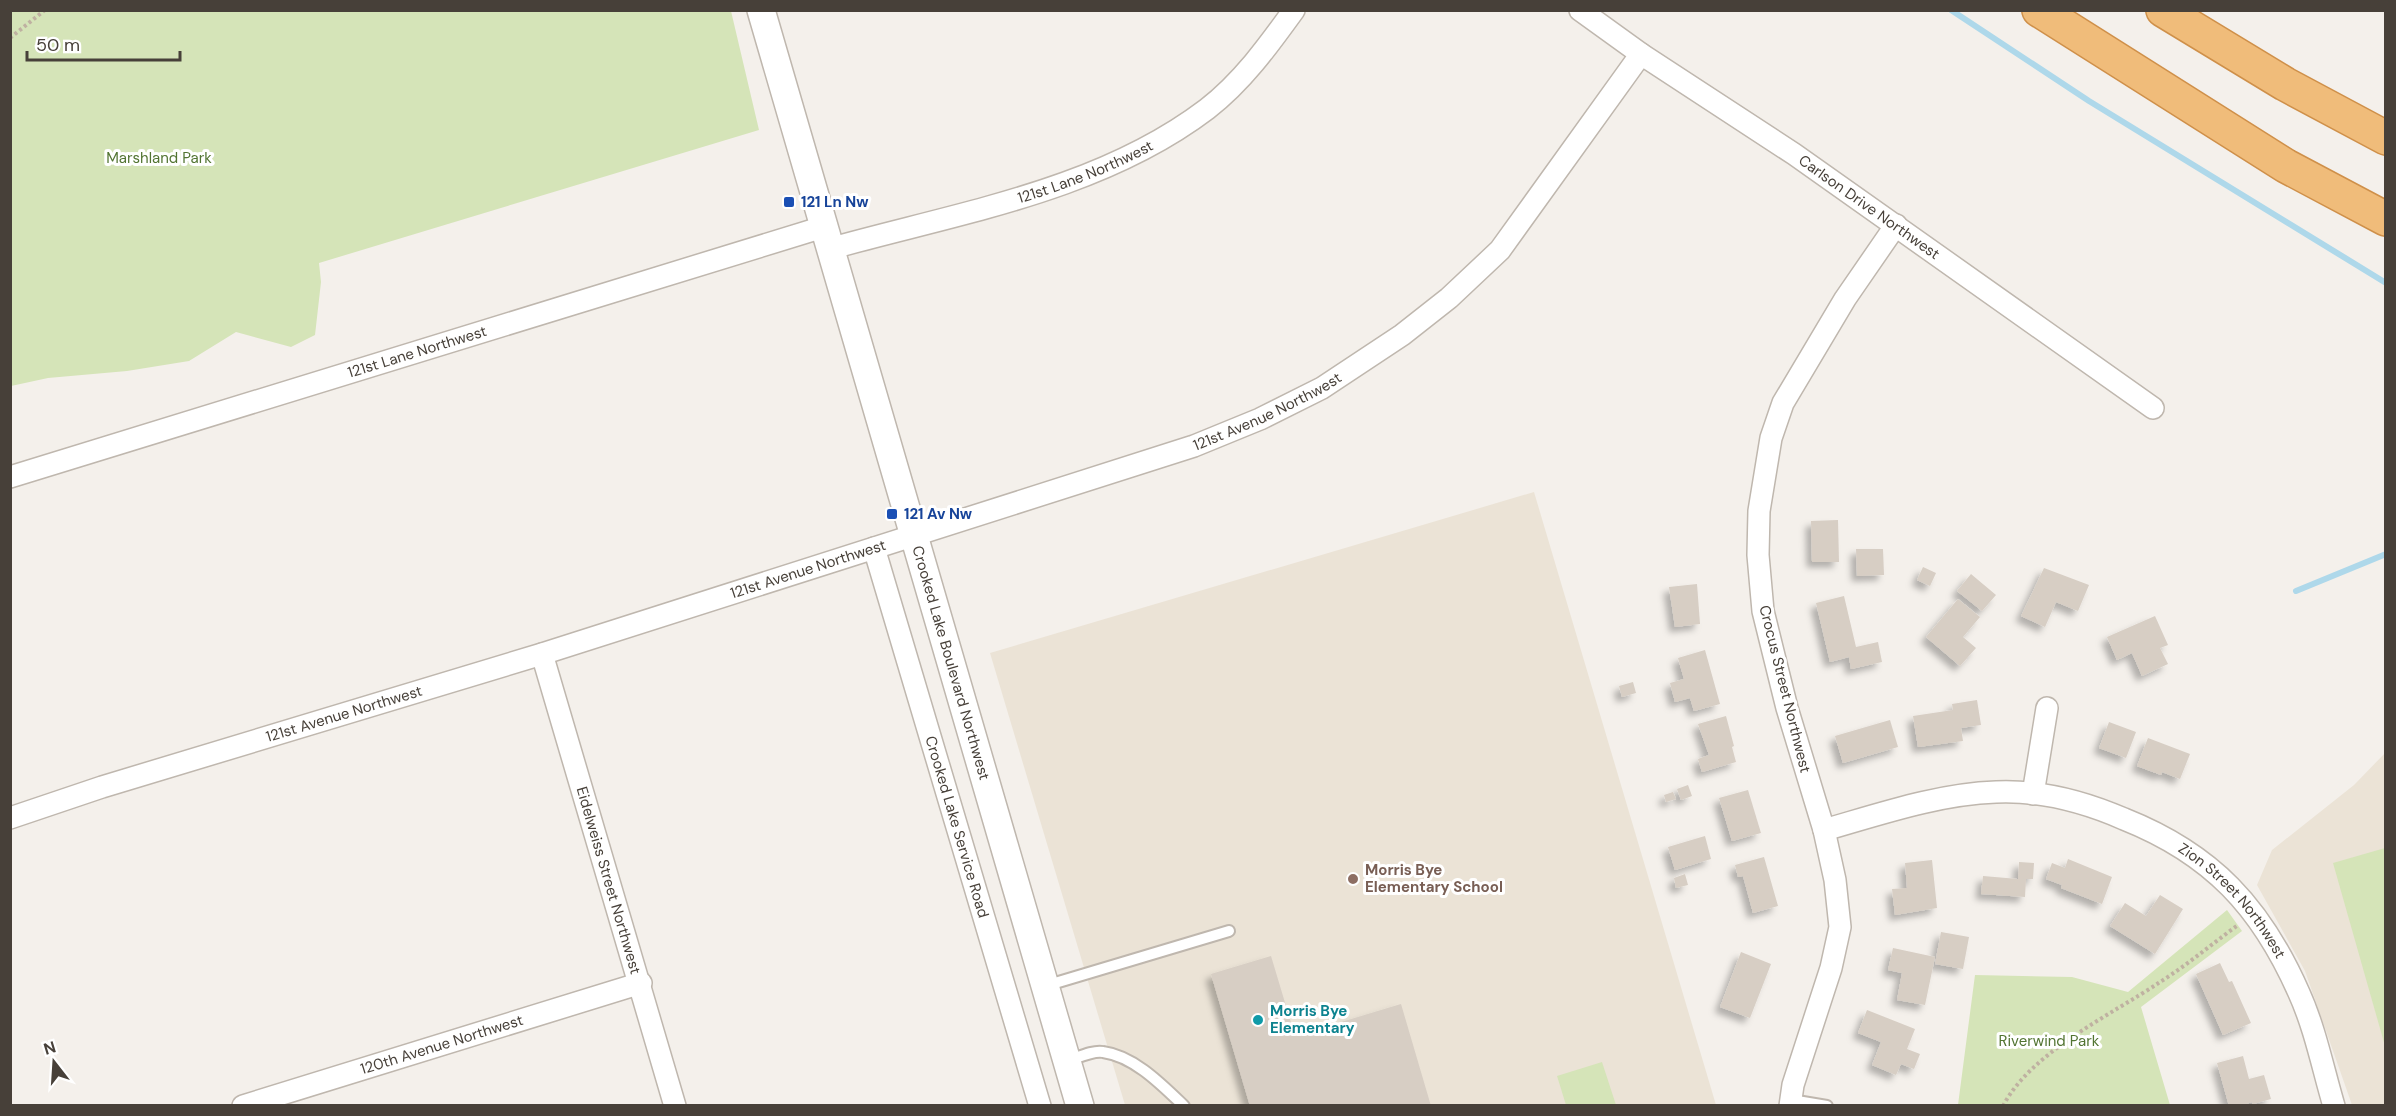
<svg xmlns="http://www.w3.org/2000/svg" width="2396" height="1116" viewBox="0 0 2396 1116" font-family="'DM Sans',sans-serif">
  <defs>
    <filter id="shadow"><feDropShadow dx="-5.5" dy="5.5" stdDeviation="3" flood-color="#0004"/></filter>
  </defs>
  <rect width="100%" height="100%" fill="#f4f0eb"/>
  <g fill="#ebe3d6">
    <path d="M 1534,492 L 1716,1105 L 1125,1105 L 990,653 Z"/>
    <path d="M 2385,753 L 2385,1105 L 2352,1105 L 2305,971 L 2257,885 L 2272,850 L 2354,785 Z"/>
  </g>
  <g fill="#d5e4b8">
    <path d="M 10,11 L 731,11 L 759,130 L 319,263 L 321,282 L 315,335 L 291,347 L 236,332 L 189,361 L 127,371 L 48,378 L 11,386 Z"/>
    <path d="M 2385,848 L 2386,848 L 2385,1046 L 2333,863 Z"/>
    <path d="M 2227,910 L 2242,931 L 2141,1007 L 2170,1105 L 1958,1105 L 1975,975 L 2072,977 L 2128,992 Z"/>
    <path d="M 1602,1062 L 1616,1105 L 1566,1105 L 1557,1076 Z"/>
  </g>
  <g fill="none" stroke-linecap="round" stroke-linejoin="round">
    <g stroke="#aed8ea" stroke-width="6">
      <path d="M 1951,10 L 2089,101 L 2386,283"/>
      <path d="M 2296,591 L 2386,554"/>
    </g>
  </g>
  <g fill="#d7cec4" filter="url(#shadow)">
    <path d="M 1838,520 L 1839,562 L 1812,562 L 1811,521 Z"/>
    <path d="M 1856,549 L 1883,549 L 1884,575 L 1857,576 Z"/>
    <path d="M 1923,567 L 1936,573 L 1930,586 L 1917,580 Z"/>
    <path d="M 2044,568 L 2089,585 L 2078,611 L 2056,602 L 2045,627 L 2021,616 Z"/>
    <path d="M 1971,574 L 1996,595 L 1982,611 L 1957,591 Z"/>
    <path d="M 1697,584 L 1700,624 L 1675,627 L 1669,587 Z"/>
    <path d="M 1844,596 L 1856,647 L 1878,642 L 1882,662 L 1851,669 L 1849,657 L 1830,662 L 1816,603 Z"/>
    <path d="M 1958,599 L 1980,617 L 1963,637 L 1976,648 L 1960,666 L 1926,637 Z"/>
    <path d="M 2155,616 L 2168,645 L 2160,648 L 2168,664 L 2142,676 L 2132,653 L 2117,660 L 2107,637 Z"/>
    <path d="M 1705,650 L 1720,704 L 1694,711 L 1690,698 L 1675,702 L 1670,683 L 1684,679 L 1678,658 Z"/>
    <path d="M 1633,682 L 1636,693 L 1622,697 L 1619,686 Z"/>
    <path d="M 1977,700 L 1981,725 L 1961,728 L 1963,741 L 1918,747 L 1913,716 L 1953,710 L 1952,704 Z"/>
    <path d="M 1726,716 L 1734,746 L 1732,747 L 1736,762 L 1702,772 L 1698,759 L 1709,755 L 1698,724 Z"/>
    <path d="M 1890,720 L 1898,747 L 1843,763 L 1835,736 Z"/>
    <path d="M 2109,722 L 2136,732 L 2126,758 L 2099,748 Z"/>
    <path d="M 2148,738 L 2190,754 L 2180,779 L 2162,772 L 2161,775 L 2137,766 Z"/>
    <path d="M 1688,785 L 1692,796 L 1681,800 L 1677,789 Z"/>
    <path d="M 1748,790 L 1761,833 L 1732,841 L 1719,798 Z"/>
    <path d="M 1673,792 L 1676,799 L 1666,802 L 1664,795 Z"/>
    <path d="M 1705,836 L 1711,859 L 1675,870 L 1668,847 Z"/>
    <path d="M 1764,857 L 1778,906 L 1753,913 L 1743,876 L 1738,877 L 1735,865 Z"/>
    <path d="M 2068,859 L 2112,877 L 2102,904 L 2061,888 L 2062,885 L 2046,879 L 2052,863 L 2065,868 Z"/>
    <path d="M 1932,860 L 1937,908 L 1895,915 L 1892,889 L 1907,888 L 1905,863 Z"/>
    <path d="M 2019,862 L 2034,863 L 2033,879 L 2026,879 L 2025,897 L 1981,894 L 1983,876 L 2018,879 Z"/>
    <path d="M 1685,874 L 1688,885 L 1676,888 L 1674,878 Z"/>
    <path d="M 2160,895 L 2183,909 L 2155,954 L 2110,926 L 2125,903 L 2146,916 Z"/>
    <path d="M 1941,932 L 1969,937 L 1963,969 L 1935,964 Z"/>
    <path d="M 1893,948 L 1935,957 L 1925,1005 L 1897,1000 L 1902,973 L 1888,970 Z"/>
    <path d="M 1741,952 L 1771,964 L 1750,1018 L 1720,1007 Z"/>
    <path d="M 1271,956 L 1295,1036 L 1401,1004 L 1431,1106 L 1250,1106 L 1211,974 Z"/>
    <path d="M 2220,963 L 2229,982 L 2232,981 L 2251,1023 L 2223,1035 L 2196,974 Z"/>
    <path d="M 1867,1010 L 1915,1029 L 1907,1049 L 1920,1054 L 1914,1069 L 1901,1064 L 1896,1075 L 1872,1065 L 1881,1042 L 1858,1033 Z"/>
    <path d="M 2243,1056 L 2249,1079 L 2264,1075 L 2271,1099 L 2253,1104 L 2252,1102 L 2240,1106 L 2229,1106 L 2217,1063 Z"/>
  </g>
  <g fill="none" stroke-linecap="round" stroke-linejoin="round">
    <defs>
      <g id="service">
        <path d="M 1045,986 L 1229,931"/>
        <path d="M 1067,1061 C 1077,1058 1093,1050 1103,1052 C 1134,1056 1162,1085 1184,1106"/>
        <path d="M 1791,1100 L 1827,1106"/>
      </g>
      <g id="minor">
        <path id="s1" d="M 1580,10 L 1641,54 L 1794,154 L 2153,408"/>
        <path id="s2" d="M 829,249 C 957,213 1099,191 1207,109 C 1242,82 1268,46 1294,10"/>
        <path id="s3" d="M 10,477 L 823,227"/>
        <path id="s4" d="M 874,548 L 1040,1106"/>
        <path id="s5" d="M 542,654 L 675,1106"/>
        <path d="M 2033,794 L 2047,708"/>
        <path id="s6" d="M 10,818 L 102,787 L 542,654 L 1194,446 L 1260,419 L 1322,388 L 1402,335 L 1449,298 L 1500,250 L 1641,54"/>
        <path id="s7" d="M 1824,830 C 1880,814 1938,794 1996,792 C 2040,790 2085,802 2124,819 C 2212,854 2261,907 2299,993 C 2315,1028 2323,1069 2334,1106"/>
        <path id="s8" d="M 243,1106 L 641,983"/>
        <path d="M 1790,1106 L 1793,1085 L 1831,968 L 1840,927 L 1835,880 L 1824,830 L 1787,708 L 1763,611 L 1758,555 L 1759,511 L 1771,438 L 1783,403 L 1845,299 L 1896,225"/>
      </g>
      <g id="tertiary">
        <path id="s9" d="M 761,10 L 1080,1106"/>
      </g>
      <g id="motorway">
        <path d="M 2039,10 L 2286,166 L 2386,219"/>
        <path d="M 2163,10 L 2285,84 L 2386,138"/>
      </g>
    </defs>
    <use href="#service" stroke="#bfb7ae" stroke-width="14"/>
    <use href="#minor" stroke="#bfb7ae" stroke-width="24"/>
    <use href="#tertiary" stroke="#bfb7ae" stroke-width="30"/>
    <use href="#motorway" stroke="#cf904a" stroke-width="36"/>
    <g stroke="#bfb1a1" stroke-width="4" stroke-dasharray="3 3" stroke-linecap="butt">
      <path d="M 10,38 L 45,10"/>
      <path d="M 2003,1106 C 2031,1052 2111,1015 2160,982 C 2187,965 2212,944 2238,925"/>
    </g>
    <use href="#service" stroke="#fff" stroke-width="10"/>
    <use href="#minor" stroke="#fff" stroke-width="21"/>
    <use href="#tertiary" stroke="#fff" stroke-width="27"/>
    <use href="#motorway" stroke="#f0bc7a" stroke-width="33"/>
  </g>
  <g fill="#1a4fb4" stroke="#fff" stroke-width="2">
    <rect x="783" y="196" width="12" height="12" rx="3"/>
    <rect x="886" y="508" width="12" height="12" rx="3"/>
  </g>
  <circle fill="#8d6e63" stroke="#fff" stroke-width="2" cx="1353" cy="879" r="6"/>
  <circle fill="#0f9aa8" stroke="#fff" stroke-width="2" cx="1258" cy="1020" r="6"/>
  <g text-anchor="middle" stroke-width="6" stroke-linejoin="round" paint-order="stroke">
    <g font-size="15" fill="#527432" stroke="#fff">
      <text x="159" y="163">Marshland Park</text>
      <text x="2049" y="1046">Riverwind Park</text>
    </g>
    <g font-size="15" fill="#474039" stroke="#fff">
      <text dy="5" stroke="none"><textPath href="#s2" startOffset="268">121st Lane Northwest</textPath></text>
      <text dy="5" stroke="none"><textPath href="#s1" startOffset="350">Carlson Drive Northwest</textPath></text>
      <text dy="5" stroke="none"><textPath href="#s3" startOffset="426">121st Lane Northwest</textPath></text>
      <text dy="5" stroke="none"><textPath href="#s6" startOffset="1322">121st Avenue Northwest</textPath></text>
      <text dy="5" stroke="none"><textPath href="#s6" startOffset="836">121st Avenue Northwest</textPath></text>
      <text dy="5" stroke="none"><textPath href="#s9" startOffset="680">Crooked Lake Boulevard Northwest</textPath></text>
      <text transform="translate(1785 689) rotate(76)" y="5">Crocus Street Northwest</text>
      <text dy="5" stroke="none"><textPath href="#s6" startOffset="350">121st Avenue Northwest</textPath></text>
      <text dy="5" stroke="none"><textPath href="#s4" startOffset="291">Crooked Lake Service Road</textPath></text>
      <text dy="5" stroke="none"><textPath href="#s5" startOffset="236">Eidelweiss Street Northwest</textPath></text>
      <text dy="5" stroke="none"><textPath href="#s7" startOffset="447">Zion Street Northwest</textPath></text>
      <text dy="5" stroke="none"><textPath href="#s8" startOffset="208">120th Avenue Northwest</textPath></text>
    </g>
    <g font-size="15" font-weight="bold" fill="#164399" stroke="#fff" text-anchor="start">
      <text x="801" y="207">121 Ln Nw</text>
      <text x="904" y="519">121 Av Nw</text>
    </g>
    <g font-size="15" font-weight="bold" fill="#785e54" stroke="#fff" text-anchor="start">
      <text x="1365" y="875">Morris Bye<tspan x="1365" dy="17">Elementary School</tspan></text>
    </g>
    <g font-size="15" font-weight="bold" fill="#0d838f" stroke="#fff" text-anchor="start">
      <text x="1270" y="1016">Morris Bye<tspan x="1270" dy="17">Elementary</tspan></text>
    </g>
  </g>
  <rect width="2396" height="1116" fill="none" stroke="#474039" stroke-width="24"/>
  <g transform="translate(54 1062) rotate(343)" stroke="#ffffff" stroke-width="4.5" paint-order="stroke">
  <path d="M0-4.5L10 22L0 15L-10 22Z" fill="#474039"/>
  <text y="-9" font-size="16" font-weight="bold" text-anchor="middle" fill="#474039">N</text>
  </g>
  <path d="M27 51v9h153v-9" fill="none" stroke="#474039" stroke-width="3"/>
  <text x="36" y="51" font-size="18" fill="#474039" stroke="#ffffff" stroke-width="4.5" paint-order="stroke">50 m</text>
</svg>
